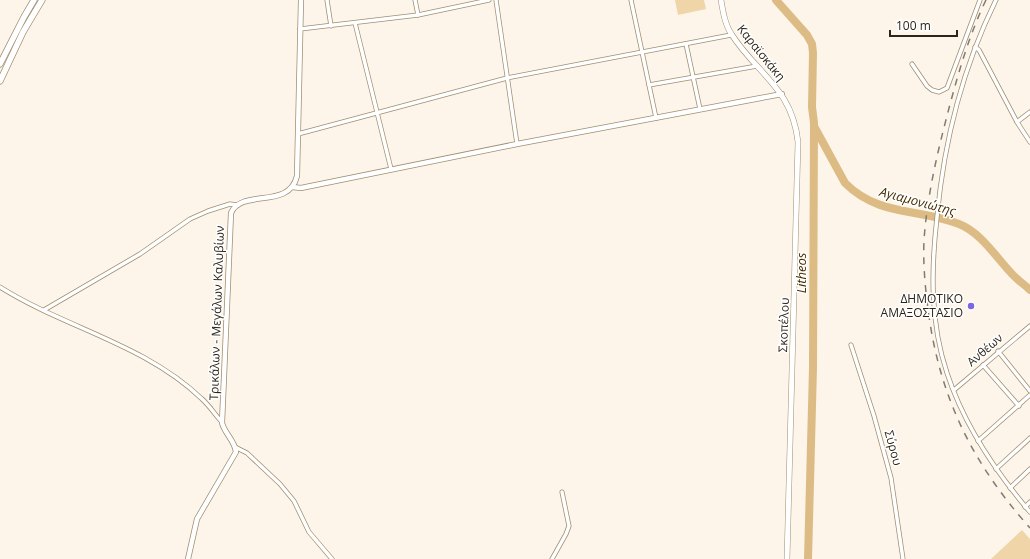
<svg xmlns="http://www.w3.org/2000/svg" width="1030" height="559" viewBox="0 0 1030 559" font-family="'Open Sans',sans-serif">
  <rect width="100%" height="100%" fill="#fdf5e9"/>
  <g fill="#efd5a8">
    <path d="M 675,0 L 704,0 L 706,9 L 678,15 Z"/>
    <path d="M 1022,530 L 1030,539 L 1030,559 L 991,559 Z"/>
  </g>
  <g fill="none" stroke-linecap="round" stroke-linejoin="round">
    <g stroke="#dcbc84" stroke-width="8">
      <path d="M 776,0 L 807,35 L 812,44 L 813,53 L 812,107 L 814,123 L 813,368 L 808,559"/>
      <path d="M 815,128 L 845,183 C 879,217 919,208 959,224 C 982,233 997,259 1014,276 C 1019,281 1025,285 1030,290"/>
    </g>
    <defs>
      <g id="minor">
        <path d="M 327,0 L 331,26"/>
        <path d="M 415,0 L 418,15"/>
        <path d="M 496,0 L 517,144"/>
        <path d="M 631,0 L 656,118"/>
        <path d="M 996,0 C 962,69 944,141 937,217 C 931,270 930,322 947,373 C 964,425 995,471 1030,512"/>
        <path d="M 355,23 L 391,169"/>
        <path d="M 300,29 L 418,15 L 489,0"/>
        <path d="M 686,44 L 700,109"/>
        <path d="M 975,47 L 979,50 L 1017,122 L 1030,142"/>
        <path d="M 912,64 L 927,86 L 932,90 L 939,92 L 947,88 L 980,0"/>
        <path d="M 649,85 L 757,66"/>
        <path d="M 1017,122 L 1030,112"/>
        <path d="M 298,134 L 507,78 L 731,35"/>
        <path d="M 0,287 C 65,328 145,344 202,399 C 210,406 215,415 222,422"/>
        <path d="M 44,310 L 140,254 L 190,219 L 208,211 L 230,204 L 238,205"/>
        <path d="M 851,345 L 874,416 L 891,478 L 903,559"/>
        <path d="M 998,351 L 1030,391"/>
        <path d="M 983,365 L 1019,406"/>
        <path d="M 954,390 L 1030,326"/>
        <path d="M 978,441 L 1030,395"/>
        <path d="M 235,447 L 247,453 L 280,484 L 294,501 L 309,532 L 332,559"/>
        <path d="M 996,469 L 1030,438"/>
        <path d="M 1010,488 L 1030,469"/>
        <path d="M 1025,507 L 1030,502"/>
        <path d="M 552,559 L 566,534 L 569,526 L 562,492"/>
      </g>
      <g id="tertiary">
        <path d="M 292,187 L 301,188 L 517,144 L 782,94"/>
        <path d="M 188,559 L 197,519 L 236,452 C 235,441 225,434 222,423 L 231,213 C 242,188 289,210 297,176 L 301,0"/>
      </g>
      <path id="secondary" d="M 721,0 C 723,12 725,25 732,35 C 758,75 792,88 798,142 L 787,559"/>
      <g id="primary">
        <path d="M 0,64 L 24,17 L 34,0"/>
        <path d="M 0,81 L 23,32 L 42,0"/>
      </g>
    </defs>
    <use href="#minor" stroke="#9f8e72" stroke-width="5"/>
    <use href="#tertiary" stroke="#9f8e72" stroke-width="6"/>
    <use href="#secondary" stroke="#9f8e72" stroke-width="6"/>
    <use href="#primary" stroke="#9f8e72" stroke-width="7"/>
    <use href="#minor" stroke="#fff" stroke-width="3.5"/>
    <use href="#tertiary" stroke="#fff" stroke-width="4.5"/>
    <use href="#secondary" stroke="#fff" stroke-width="5"/>
    <use href="#primary" stroke="#fff" stroke-width="5.5"/>
    <path stroke="#827b6f" stroke-width="1.5" stroke-dasharray="7 7" stroke-linecap="butt" d="M 986,0 C 969,35 958,74 948,112 C 937,154 927,197 924,240 C 923,263 925,286 928,309 C 939,396 972,463 1030,528"/>
  </g>
  <circle fill="#7b67e2" stroke="#fff" stroke-width="1.5" cx="971" cy="306" r="4"/>
  <g text-anchor="middle" stroke-width="3" stroke-linejoin="round" paint-order="stroke">
    <g font-size="12" fill="#2c2519" stroke="#fff">
      <text transform="translate(761 53) rotate(51)" y="4">Καραϊσκάκη</text>
      <text transform="translate(217 313) rotate(-88)" y="4">Τρικάλων - Μεγάλων Καλυβίων</text>
      <text transform="translate(784 325) rotate(-88)" y="4">Σκοπέλου</text>
      <text transform="translate(985 350) rotate(-41)" y="4">Ανθέων</text>
      <text transform="translate(893 448) rotate(75)" y="4">Σύρου</text>
    </g>
    <g font-size="12" fill="#2c2519" stroke="#fff" text-anchor="end">
      <text x="963" y="303">ΔΗΜΟΤΙΚΟ<tspan x="963" dy="14">ΑΜΑΞΟΣΤΑΣΙΟ</tspan></text>
    </g>
    <g font-size="13" font-style="italic" fill="#442e00" stroke="#fff">
      <text transform="translate(918 201) rotate(15)" y="5">Αγιαμονιώτης</text>
      <text transform="translate(801 273) rotate(-90)" y="5">Litheos</text>
    </g>
  </g>
  <path d="M890 30v6h67v-6" fill="none" stroke="#2c2519" stroke-width="2"/>
  <text x="896" y="30" font-size="12" fill="#2c2519" stroke="#ffffff" stroke-width="3" paint-order="stroke">100 m</text>
</svg>
